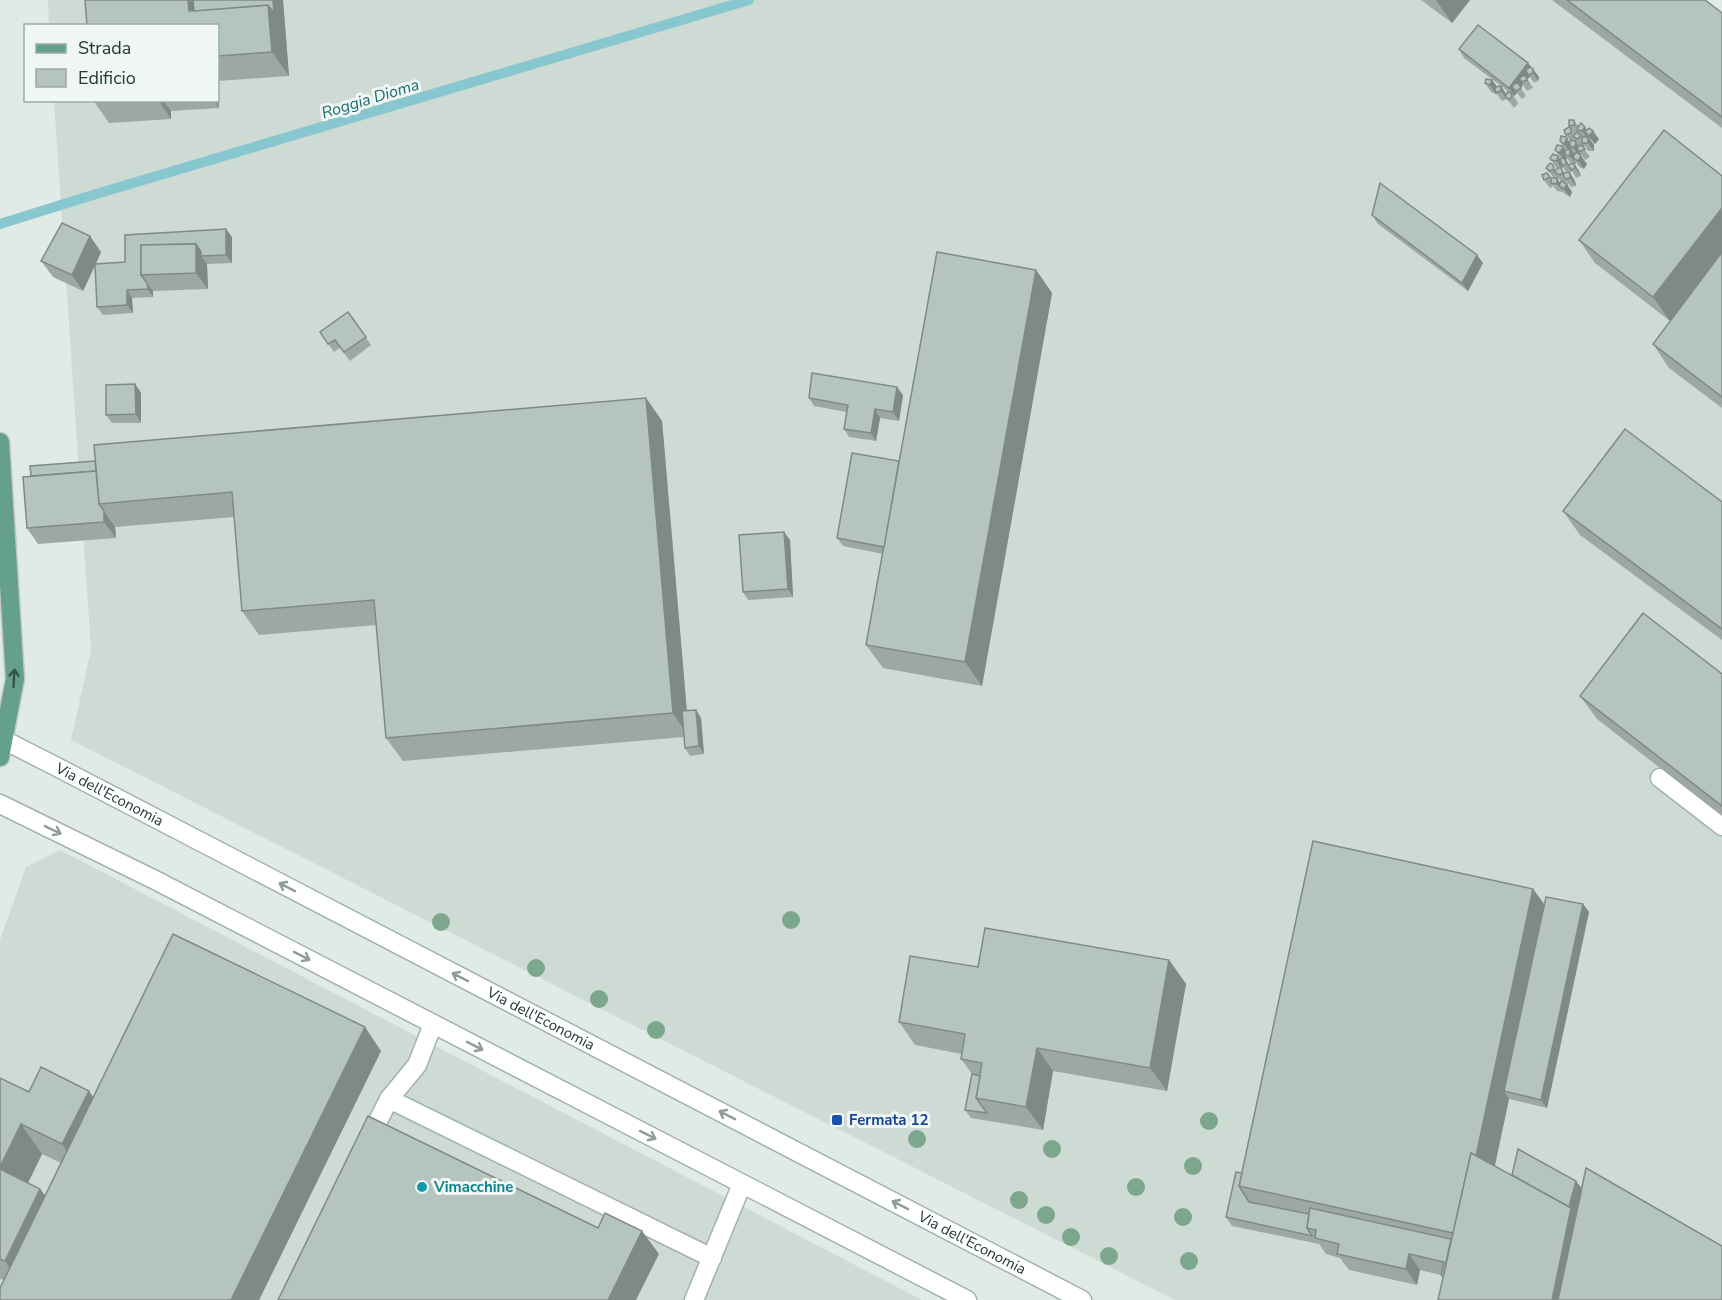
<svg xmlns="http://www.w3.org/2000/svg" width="1722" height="1300" viewBox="0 0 1722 1300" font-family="'Nunito Sans',sans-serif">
  <rect width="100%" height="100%" fill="#e0ebe5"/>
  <g fill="#cedad4">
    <path d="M 48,0 L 1699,0 L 1722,17 L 1722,1300 L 1175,1300 L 71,740 L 91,650 L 54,101 L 218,100 L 218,26 L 49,25 Z"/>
    <path d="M 60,850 L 922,1300 L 0,1300 L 0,940 L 26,867 Z"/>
  </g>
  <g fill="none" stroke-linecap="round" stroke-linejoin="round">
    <path stroke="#88c7cf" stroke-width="10" d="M 0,224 L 96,194 L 749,0"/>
    <defs>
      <g id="minor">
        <path id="s1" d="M 0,741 L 4,740 L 55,766 L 1082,1300"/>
        <path d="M 1660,778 L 1722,826"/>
        <path d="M 0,804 L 155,880 L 967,1300"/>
        <path d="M 433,1024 L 417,1065 L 389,1099 L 712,1258"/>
        <path d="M 367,1143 L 389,1099"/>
        <path d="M 694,1300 L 742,1184"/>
      </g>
      <path id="major" d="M 0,442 L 15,679 L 0,757"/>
    </defs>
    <use href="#minor" stroke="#a3b2ac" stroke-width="21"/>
    <use href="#major" stroke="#c1c8c6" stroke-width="21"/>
    <use href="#minor" stroke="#fff" stroke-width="18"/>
    <use href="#major" stroke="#659f8e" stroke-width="18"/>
  </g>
  <g fill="#7da78c">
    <circle cx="791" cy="920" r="9"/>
    <circle cx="441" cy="922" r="9"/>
    <circle cx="536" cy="968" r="9"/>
    <circle cx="599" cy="999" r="9"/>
    <circle cx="656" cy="1030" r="9"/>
    <circle cx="1209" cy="1121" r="9"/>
    <circle cx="917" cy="1139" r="9"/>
    <circle cx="1052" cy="1149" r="9"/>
    <circle cx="1193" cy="1166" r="9"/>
    <circle cx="1136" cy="1187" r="9"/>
    <circle cx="1019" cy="1200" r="9"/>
    <circle cx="1046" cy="1215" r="9"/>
    <circle cx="1183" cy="1217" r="9"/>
    <circle cx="1071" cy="1237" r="9"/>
    <circle cx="1109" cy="1256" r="9"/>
    <circle cx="1189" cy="1261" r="9"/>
  </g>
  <g fill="#9ca9a3" fill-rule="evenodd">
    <path d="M 85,0 L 283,0 L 289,76 L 218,81 L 218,26 Z"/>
    <path d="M 1421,0 L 1470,0 L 1452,23 Z"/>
    <path d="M 1552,0 L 1705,0 L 1722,13 L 1722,128 Z"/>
    <path d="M 1459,49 L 1528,63 L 1539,77 L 1538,81 L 1534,83 L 1530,77 L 1527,79 L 1533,88 L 1527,91 L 1523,85 L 1521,88 L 1526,96 L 1522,99 L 1517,93 L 1514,96 L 1513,95 L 1517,101 L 1518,104 L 1514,108 L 1507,99 L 1502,101 L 1496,93 L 1496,94 L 1491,92 L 1485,83 L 1492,80 L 1497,87 L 1501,86 L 1506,94 L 1509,92 L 1464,58 Z"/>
    <path d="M 218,88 L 219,108 L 171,111 L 171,119 L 109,123 L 93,100 L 218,100 Z"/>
    <path d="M 1569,120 L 1587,130 L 1599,139 L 1595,144 L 1589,137 L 1589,138 L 1594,145 L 1594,151 L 1588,151 L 1585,146 L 1583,147 L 1590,157 L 1585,160 L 1581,154 L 1580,155 L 1587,164 L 1584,169 L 1579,167 L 1576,162 L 1576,164 L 1574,164 L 1579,171 L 1581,176 L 1576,178 L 1572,171 L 1569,173 L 1575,181 L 1576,186 L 1571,187 L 1567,182 L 1565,183 L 1560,180 L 1558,178 L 1557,178 L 1560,183 L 1572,192 L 1570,197 L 1565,194 L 1563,192 L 1557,191 L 1553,186 L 1550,188 L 1544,180 L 1547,173 L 1551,179 L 1554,178 L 1546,168 L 1550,163 L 1556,170 L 1557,169 L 1551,160 L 1558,156 L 1560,159 L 1561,159 L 1555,150 L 1562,146 L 1565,150 L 1560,141 L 1570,142 L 1570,141 L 1566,135 L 1571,129 L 1575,134 L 1569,126 ZM 1567,158 L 1571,164 L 1569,165 L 1566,160 ZM 1563,167 L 1566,172 L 1565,173 L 1561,169 L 1562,169 Z"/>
    <path d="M 1722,176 L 1722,408 L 1669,368 L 1653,344 L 1695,288 L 1670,321 L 1595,263 L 1579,240 Z"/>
    <path d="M 1372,215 L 1483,263 L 1468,291 L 1378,224 Z"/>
    <path d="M 232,237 L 232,263 L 207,264 L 208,289 L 153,291 L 153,297 L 132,298 L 133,313 L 103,315 L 97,307 L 95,266 L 83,291 L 53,277 L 41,261 L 101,252 L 96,264 L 125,262 Z"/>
    <path d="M 1036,270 L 1052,293 L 982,686 L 883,668 L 866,645 L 883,554 L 843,546 L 837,538 L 899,461 Z"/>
    <path d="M 348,312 L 371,345 L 350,361 L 340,348 L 334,352 L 320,332 Z"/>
    <path d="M 135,384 L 141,393 L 141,423 L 112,423 L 106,415 Z"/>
    <path d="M 903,395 L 899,421 L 880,418 L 876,441 L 849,437 L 844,429 L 846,412 L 814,406 L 809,398 Z"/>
    <path d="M 646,398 L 662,421 L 687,711 L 696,710 L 701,718 L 704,754 L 690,756 L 685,748 L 684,737 L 403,761 L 386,738 L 376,625 L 259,635 L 242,611 L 234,517 L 115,527 L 116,538 L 38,544 L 27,528 L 31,476 L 95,461 Z"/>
    <path d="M 1722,502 L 1722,640 L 1580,535 L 1563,511 Z"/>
    <path d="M 790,540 L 793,597 L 748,600 L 743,592 Z"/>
    <path d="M 1722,674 L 1722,816 L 1597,719 L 1580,696 Z"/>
    <path d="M 1533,889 L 1544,905 L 1583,904 L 1589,912 L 1547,1108 L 1509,1099 L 1495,1166 L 1512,1175 L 1576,1181 L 1582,1189 L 1722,1246 L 1443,1278 L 1441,1275 L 1420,1270 L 1417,1285 L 1349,1270 L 1340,1258 L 1326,1254 L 1319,1244 L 1232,1226 L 1226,1217 L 1242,1173 Z"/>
    <path d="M 1169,960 L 1186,984 L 1167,1091 L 1053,1071 L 1043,1130 L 971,1118 L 965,1110 L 972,1074 L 961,1059 L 962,1054 L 915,1045 L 899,1022 L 978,967 Z"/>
    <path d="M 381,1051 L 259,1300 L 0,1300 L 4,1280 L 0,1279 L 0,1078 L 29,1092 L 93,1097 ZM 42,1154 L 61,1163 L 45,1195 L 40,1189 L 28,1183 Z"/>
  </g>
  <g fill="#7f8a85">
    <path d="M 188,0 L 203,0 L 204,18 L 189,11 Z"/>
    <path d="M 273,0 L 283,0 L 289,76 L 272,52 L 268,5 Z"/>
    <path d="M 1436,0 L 1470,0 L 1452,23 Z"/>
    <path d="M 1528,63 L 1539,77 L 1538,81 L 1533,73 L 1528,75 L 1530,77 L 1527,79 L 1533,88 L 1527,80 L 1522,82 L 1523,85 L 1521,88 L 1526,96 L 1521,88 L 1512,87 L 1517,93 L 1514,96 L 1509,88 Z"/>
    <path d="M 1492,80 L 1498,88 L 1496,94 L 1490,85 Z"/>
    <path d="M 1501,86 L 1506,94 L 1505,96 L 1507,100 L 1501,91 Z"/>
    <path d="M 218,88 L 219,108 L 214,100 L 218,100 Z"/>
    <path d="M 158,100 L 163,100 L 171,111 L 171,119 Z"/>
    <path d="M 1585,127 L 1590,135 L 1593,131 L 1599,139 L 1595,144 L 1585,132 L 1594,145 L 1594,151 L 1588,143 L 1588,139 L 1582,131 Z"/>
    <path d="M 1566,137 L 1573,147 L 1569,145 L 1576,158 L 1573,158 L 1576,164 L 1570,156 L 1570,152 L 1564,144 Z"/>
    <path d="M 1575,141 L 1582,151 L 1579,152 L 1581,154 L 1579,156 L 1574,148 Z"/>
    <path d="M 1562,146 L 1569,156 L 1565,155 L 1567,158 L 1566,160 L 1573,171 L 1559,153 Z"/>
    <path d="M 1558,156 L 1563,164 L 1562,166 L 1562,169 L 1557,161 Z"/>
    <path d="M 1581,156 L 1587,164 L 1584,169 L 1578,161 Z"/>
    <path d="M 1574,163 L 1579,171 L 1581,176 L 1575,168 Z"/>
    <path d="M 1570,173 L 1575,181 L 1576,186 L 1570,178 Z"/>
    <path d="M 1557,178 L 1562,186 L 1559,186 L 1563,192 L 1557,184 Z"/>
    <path d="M 1567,184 L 1572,192 L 1570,197 L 1564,189 Z"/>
    <path d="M 1722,208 L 1722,253 L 1670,321 L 1653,297 Z"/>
    <path d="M 226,229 L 232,237 L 232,263 L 226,255 Z"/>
    <path d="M 90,236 L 101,252 L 83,291 L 72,275 Z"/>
    <path d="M 196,244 L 204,256 L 201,256 L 207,264 L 208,289 L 196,273 Z"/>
    <path d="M 1477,255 L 1483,263 L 1468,291 L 1462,283 Z"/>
    <path d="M 1036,270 L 1052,293 L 982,686 L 965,662 Z"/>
    <path d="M 147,283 L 153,291 L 153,297 L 148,289 Z"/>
    <path d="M 127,290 L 132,298 L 133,313 L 127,305 Z"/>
    <path d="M 135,384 L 141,393 L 141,423 L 136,414 Z"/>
    <path d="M 897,387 L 903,395 L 899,421 L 893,412 Z"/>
    <path d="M 646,398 L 662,421 L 689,737 L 673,713 Z"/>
    <path d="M 875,409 L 880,418 L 876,441 L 871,433 Z"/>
    <path d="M 104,511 L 115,527 L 116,538 L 104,522 Z"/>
    <path d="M 784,532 L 790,540 L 793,597 L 788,589 Z"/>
    <path d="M 696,710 L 701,718 L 704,754 L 699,746 Z"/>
    <path d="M 1533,889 L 1550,912 L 1504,1091 L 1509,1099 L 1475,1257 L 1459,1234 Z"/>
    <path d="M 1583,904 L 1589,912 L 1547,1108 L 1541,1100 Z"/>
    <path d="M 1169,960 L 1186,984 L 1167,1091 L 1150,1068 Z"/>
    <path d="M 365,1027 L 381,1051 L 259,1300 L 231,1300 Z"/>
    <path d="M 1037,1048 L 1053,1071 L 1043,1130 L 1026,1107 Z"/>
    <path d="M 89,1091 L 110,1121 L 83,1175 L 62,1144 Z"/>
    <path d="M 21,1124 L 42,1154 L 20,1199 L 0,1170 L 0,1167 Z"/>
    <path d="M 1576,1181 L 1588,1197 L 1580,1300 L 1552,1300 L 1566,1214 Z"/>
    <path d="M 40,1189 L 62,1219 L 26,1291 L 5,1261 Z"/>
    <path d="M 642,1231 L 659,1254 L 636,1300 L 608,1300 Z"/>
    <path d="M 1409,1254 L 1420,1270 L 1417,1285 L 1406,1269 Z"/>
  </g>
  <g fill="#b5c5be" stroke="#7f8a85" stroke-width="1.5">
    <path d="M 85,0 L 188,0 L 189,11 L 268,5 L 272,52 L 218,56 L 218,26 L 87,26 Z"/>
    <path d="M 193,0 L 273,0 L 274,13 L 268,5 L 194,11 Z"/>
    <path d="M 1567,0 L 1705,0 L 1722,13 L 1722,117 Z"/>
    <path d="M 1478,25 L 1528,63 L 1509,88 L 1459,49 Z"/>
    <path d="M 1530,67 L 1533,69 L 1533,73 L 1528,75 L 1526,70 Z"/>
    <path d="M 1525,75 L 1527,80 L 1522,82 L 1519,78 Z"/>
    <path d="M 1486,79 L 1492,80 L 1490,85 L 1485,83 Z"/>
    <path d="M 1518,83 L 1521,88 L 1516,91 L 1512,87 L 1514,84 Z"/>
    <path d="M 1501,86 L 1501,91 L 1496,93 L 1495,87 Z"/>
    <path d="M 1508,92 L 1511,93 L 1512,96 L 1509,100 L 1505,96 Z"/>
    <path d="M 1569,120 L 1574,120 L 1575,125 L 1569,126 Z"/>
    <path d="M 1581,123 L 1585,127 L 1582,131 L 1578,130 L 1577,128 Z"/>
    <path d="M 1569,127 L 1571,129 L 1571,133 L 1566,135 L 1564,130 Z"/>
    <path d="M 1589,128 L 1593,131 L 1589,136 L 1585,132 Z"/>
    <path d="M 1664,130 L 1722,176 L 1722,208 L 1653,297 L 1579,240 Z"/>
    <path d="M 1577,132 L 1581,136 L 1577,139 L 1573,136 Z"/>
    <path d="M 1561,136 L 1566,137 L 1567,139 L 1564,144 L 1560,141 Z"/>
    <rect x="1582" y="137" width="6" height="6"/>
    <path d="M 1571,140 L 1575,141 L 1576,143 L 1574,148 L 1569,145 Z"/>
    <path d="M 1557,145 L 1562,146 L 1563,148 L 1559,153 L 1555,150 Z"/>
    <path d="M 1582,145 L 1585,149 L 1579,152 L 1577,147 Z"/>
    <path d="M 1570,149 L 1570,156 L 1565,155 L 1565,150 Z"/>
    <path d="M 1575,153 L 1578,153 L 1581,156 L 1578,161 L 1573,158 Z"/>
    <path d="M 1553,154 L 1558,156 L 1557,161 L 1551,160 L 1550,158 Z"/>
    <path d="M 1564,158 L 1567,163 L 1562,166 L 1560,159 Z"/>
    <path d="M 1550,163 L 1553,165 L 1554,169 L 1550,171 L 1546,168 Z"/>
    <path d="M 1574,163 L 1575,168 L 1571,170 L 1568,165 Z"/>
    <path d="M 1558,168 L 1561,168 L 1563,172 L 1560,175 L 1554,172 Z"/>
    <path d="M 1567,172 L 1570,173 L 1570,178 L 1565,179 L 1563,174 Z"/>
    <path d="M 1547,173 L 1550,177 L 1544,180 L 1542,175 Z"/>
    <path d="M 1551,178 L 1557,178 L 1557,184 L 1551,183 Z"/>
    <path d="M 1561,181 L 1567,184 L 1564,189 L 1559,186 Z"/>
    <path d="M 1380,183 L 1477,255 L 1462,283 L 1372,215 Z"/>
    <path d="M 62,223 L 90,236 L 72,275 L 41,261 Z"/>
    <path d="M 226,229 L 226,255 L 201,256 L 201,252 L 196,244 L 141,245 L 141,275 L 147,283 L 148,289 L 127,290 L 127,305 L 97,307 L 95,264 L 125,262 L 125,235 Z"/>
    <path d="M 196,244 L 196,273 L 141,275 L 141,245 Z"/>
    <path d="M 937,252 L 1036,270 L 965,662 L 866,645 Z"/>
    <path d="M 1722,252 L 1722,397 L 1653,344 Z"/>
    <path d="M 348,312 L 366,337 L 344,352 L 335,340 L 328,344 L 320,332 Z"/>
    <path d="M 812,373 L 897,387 L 893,412 L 875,409 L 871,433 L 844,429 L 848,405 L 809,398 Z"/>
    <path d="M 135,384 L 136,414 L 106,415 L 106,385 Z"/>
    <path d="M 646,398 L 673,713 L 386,738 L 374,600 L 242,611 L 232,492 L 99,504 L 94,445 Z"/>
    <path d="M 1625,429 L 1722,502 L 1722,629 L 1563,511 Z"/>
    <path d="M 852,453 L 899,461 L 884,547 L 837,538 Z"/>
    <path d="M 95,461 L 96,471 L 31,476 L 30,466 Z"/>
    <path d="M 96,471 L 99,504 L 104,511 L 104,522 L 27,528 L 23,477 Z"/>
    <path d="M 784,532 L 788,589 L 743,592 L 739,535 Z"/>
    <path d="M 1643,613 L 1722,674 L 1722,806 L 1580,696 Z"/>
    <path d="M 696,710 L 699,746 L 685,748 L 682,711 Z"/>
    <path d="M 1313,841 L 1533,889 L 1476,1156 L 1471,1153 L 1453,1233 L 1239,1186 Z"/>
    <path d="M 1546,897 L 1583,904 L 1541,1100 L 1504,1091 Z"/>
    <path d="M 985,928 L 1169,960 L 1150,1068 L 1037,1048 L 1026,1107 L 976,1098 L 982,1063 L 961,1059 L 965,1034 L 899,1022 L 910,956 L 978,967 Z"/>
    <path d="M 173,934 L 365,1027 L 231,1300 L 0,1300 L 0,1288 Z"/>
    <path d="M 41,1067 L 89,1091 L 62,1144 L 21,1124 L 0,1167 L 0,1078 L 29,1092 Z"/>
    <path d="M 972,1074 L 980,1076 L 976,1098 L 987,1113 L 965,1110 Z"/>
    <path d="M 368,1116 L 598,1228 L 605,1213 L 642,1231 L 608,1300 L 278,1300 Z"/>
    <path d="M 1518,1149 L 1576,1181 L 1569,1207 L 1512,1175 Z"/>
    <path d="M 1471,1153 L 1571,1208 L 1552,1300 L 1438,1300 Z"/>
    <path d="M 1586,1168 L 1722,1246 L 1722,1300 L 1558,1300 Z"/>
    <path d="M 0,1169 L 40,1189 L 5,1261 L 0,1259 Z"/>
    <path d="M 1236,1172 L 1242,1173 L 1239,1186 L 1249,1202 L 1309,1214 L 1307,1228 L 1312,1236 L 1226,1217 Z"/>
    <path d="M 1581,1192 L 1576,1215 L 1575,1213 Z"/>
    <path d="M 1310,1208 L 1451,1239 L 1443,1276 L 1441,1275 L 1444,1262 L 1409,1254 L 1406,1269 L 1337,1254 L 1339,1244 L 1315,1238 L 1316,1230 L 1307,1228 Z"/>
  </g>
  <defs><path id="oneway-shaft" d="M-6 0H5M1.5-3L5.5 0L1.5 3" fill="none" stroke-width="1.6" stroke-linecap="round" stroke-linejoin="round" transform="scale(1.5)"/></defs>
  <use stroke="#32534a" href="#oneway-shaft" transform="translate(14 678) rotate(-87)"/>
  <g stroke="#909c99">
    <use href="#oneway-shaft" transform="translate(53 830) rotate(26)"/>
    <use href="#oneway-shaft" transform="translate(287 887) rotate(-153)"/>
    <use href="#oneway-shaft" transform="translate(302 956) rotate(27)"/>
    <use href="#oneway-shaft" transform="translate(460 977) rotate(-153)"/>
    <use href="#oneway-shaft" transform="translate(475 1046) rotate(27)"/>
    <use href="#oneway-shaft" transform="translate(727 1115) rotate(-153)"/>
    <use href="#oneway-shaft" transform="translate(648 1135) rotate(27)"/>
    <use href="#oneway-shaft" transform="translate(900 1205) rotate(-153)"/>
  </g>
  <rect fill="#1a4fb4" stroke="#f0f7f3" stroke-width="2" x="831" y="1114" width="12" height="12" rx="3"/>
  <circle fill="#0f9aa8" stroke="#f0f7f3" stroke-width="2" cx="422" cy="1187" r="6"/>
  <g text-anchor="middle" stroke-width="6" stroke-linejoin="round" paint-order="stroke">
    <g font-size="15" fill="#213a33" stroke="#f0f7f3">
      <text dy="5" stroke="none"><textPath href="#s1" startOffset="123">Via dell'Economia</textPath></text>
      <text dy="5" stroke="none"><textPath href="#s1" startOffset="609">Via dell'Economia</textPath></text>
      <text dy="5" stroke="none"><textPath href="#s1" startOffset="1095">Via dell'Economia</textPath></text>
    </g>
    <g font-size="15" font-weight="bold" fill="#164399" stroke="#f0f7f3" text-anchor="start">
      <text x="849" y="1125">Fermata 12</text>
    </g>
    <g font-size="15" font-weight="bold" fill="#0d838f" stroke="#f0f7f3" text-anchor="start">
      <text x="434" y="1192">Vimacchine</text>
    </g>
    <g font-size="16" font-style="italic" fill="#1d6975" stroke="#f0f7f3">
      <text transform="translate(370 98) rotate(-17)" y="6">Roggia Dioma</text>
    </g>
  </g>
  <rect x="24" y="24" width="195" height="78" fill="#f0f7f3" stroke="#9daba6" stroke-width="1.5"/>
  <rect x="36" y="44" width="30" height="9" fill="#659f8e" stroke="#9daba6" stroke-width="1.5"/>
  <text x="78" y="54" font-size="18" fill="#213a33">Strada</text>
  <rect x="36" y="69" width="30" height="18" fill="#b5c5be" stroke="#9daba6" stroke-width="1.5"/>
  <text x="78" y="84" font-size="18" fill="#213a33">Edificio</text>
</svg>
